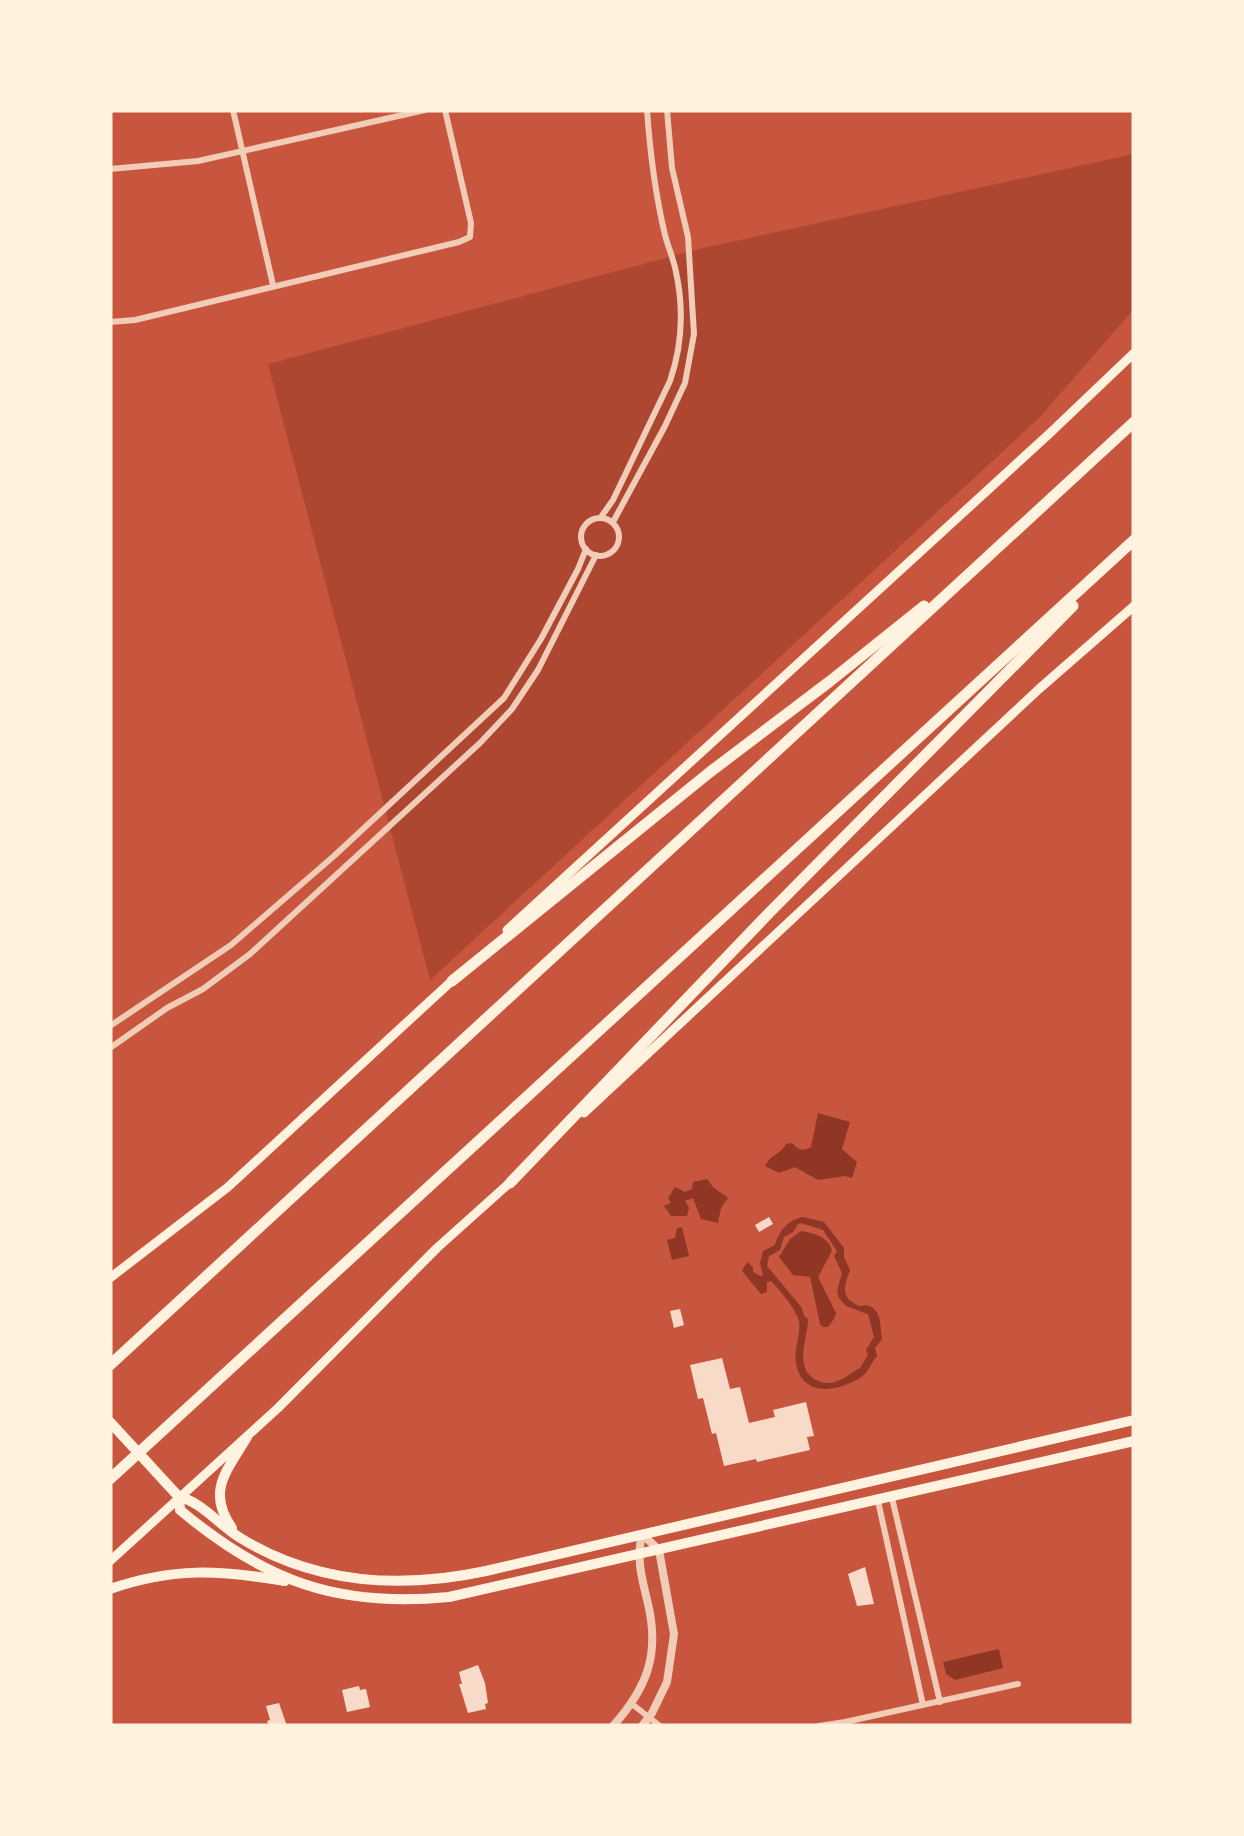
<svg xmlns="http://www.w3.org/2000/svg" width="1244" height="1836" viewBox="0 0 1244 1836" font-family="Cabin,sans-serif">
  <rect width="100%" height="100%" fill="#c8553d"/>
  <path fill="#ae4732" d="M 1134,154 L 1134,309 L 1039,418 L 430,980 L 268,364 L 703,248 Z"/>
  <g fill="#8f3625" fill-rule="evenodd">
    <path d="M 818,1113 L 850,1122 L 842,1149 L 857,1162 L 852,1178 L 845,1176 L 818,1180 L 795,1167 L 779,1173 L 765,1166 C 770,1155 781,1154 786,1144 L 792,1143 C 799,1150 802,1152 811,1147 Z"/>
    <path d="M 707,1179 L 713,1187 L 728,1198 L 721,1208 L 718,1223 L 701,1219 L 693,1198 L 685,1201 L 689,1208 L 687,1216 L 671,1216 L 664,1206 L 671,1203 L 668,1198 L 675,1187 L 685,1192 L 692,1189 L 693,1182 Z"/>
    <path d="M 803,1217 L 824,1222 L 844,1248 L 844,1257 L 850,1270 C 845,1284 839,1297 857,1305 C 865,1308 865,1302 873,1308 C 882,1315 880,1329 882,1339 L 875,1348 L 877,1356 C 872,1361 869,1371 864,1375 C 843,1391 802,1400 796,1363 C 793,1348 803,1331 798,1318 C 792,1304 781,1292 771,1281 L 767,1282 L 767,1292 L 761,1294 L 742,1271 L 747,1262 L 753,1267 L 753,1272 L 760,1276 L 763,1275 L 760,1263 L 763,1251 L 775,1245 C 778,1232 789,1219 803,1217 ZM 801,1223 L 823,1230 L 837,1251 L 834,1256 L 842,1273 L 837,1291 L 839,1298 L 846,1306 L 868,1314 L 874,1337 L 866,1350 L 868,1355 L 860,1368 C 853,1371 848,1377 840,1380 C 832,1384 824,1384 816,1380 C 793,1368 808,1338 808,1319 L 804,1316 L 802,1308 L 767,1266 L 769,1256 L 780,1250 L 784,1237 L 793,1232 L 798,1224 Z"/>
    <path d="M 682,1227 L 689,1256 L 672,1260 L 667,1240 L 675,1238 L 677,1228 Z"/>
    <path d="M 801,1231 C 814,1233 829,1237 832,1251 L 818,1277 L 836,1313 L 834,1319 L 828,1327 L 823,1327 L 820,1324 L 810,1277 L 793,1275 L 779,1257 L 790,1239 Z"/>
    <path d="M 999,1649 L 1003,1668 L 955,1680 L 946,1674 L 943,1662 Z"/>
  </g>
  <g fill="#f7dbc8">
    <path d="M 769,1217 L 773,1224 L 759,1232 L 755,1225 Z"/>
    <path d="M 680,1309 L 684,1325 L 674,1328 L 670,1311 Z"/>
    <path d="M 722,1358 L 730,1389 L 740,1387 L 749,1423 L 775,1417 L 773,1410 L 806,1402 L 814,1436 L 807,1437 L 810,1450 L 757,1462 L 756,1459 L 724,1466 L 716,1433 L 712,1434 L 703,1398 L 698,1399 L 690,1365 Z"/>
    <path d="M 865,1567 L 874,1604 L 857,1606 L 848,1574 Z"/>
    <path d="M 478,1665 L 485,1683 L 488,1703 L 485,1704 L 486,1709 L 468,1713 L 459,1684 L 462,1684 L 459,1672 Z"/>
    <path d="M 359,1686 L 360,1690 L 366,1689 L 370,1707 L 347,1712 L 342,1690 Z"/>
    <path d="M 279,1703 L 287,1726 L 269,1726 L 267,1721 L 270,1720 L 266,1706 Z"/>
  </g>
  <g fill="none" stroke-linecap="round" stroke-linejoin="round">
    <g stroke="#f1ccb7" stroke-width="6">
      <path d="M 233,110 L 273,285"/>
      <path d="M 110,169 L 198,161 L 425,110"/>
      <path d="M 110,322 L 135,320 L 459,242 L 470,237 L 471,223 L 445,110"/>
      <path d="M 601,517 L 613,500 L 670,381 C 682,346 684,309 676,272 C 674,260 668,247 665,235 C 655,193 650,152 647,110"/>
      <circle cx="600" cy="537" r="19"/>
      <path d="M 613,522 L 665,426 L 685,383 L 694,334 L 688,237 L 672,168 L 667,110"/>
      <path d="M 110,1026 L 231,945 L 334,856 L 504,698 L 541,639 L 578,569 L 586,549"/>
      <path d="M 110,1048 L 167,1008 L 203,989 L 250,954 L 480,743 L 512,709 L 538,670 L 596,555"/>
      <path d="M 892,1498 L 940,1702"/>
      <path d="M 878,1501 L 923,1705"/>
      <path d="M 632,1704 L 660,1726"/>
      <path d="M 819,1726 L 845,1722 L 1018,1684"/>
    </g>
    <path stroke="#f1ccb7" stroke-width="8" d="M 613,1726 C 647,1688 660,1654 648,1604 C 642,1578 636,1560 642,1534 L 659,1550 L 674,1634 L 667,1682 L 652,1713 L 642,1726"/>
    <g stroke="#fff3e0" stroke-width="9">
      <path d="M 507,930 L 1049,434 L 1134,353"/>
      <path d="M 584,1113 L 1039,689 L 1134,606"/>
      <path d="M 110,1278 L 228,1187 L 455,978"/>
      <path d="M 110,1561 L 278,1408 L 437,1248 L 515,1178"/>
    </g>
    <g stroke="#fff3e0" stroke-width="10">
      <path d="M 110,1422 L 179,1497 L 180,1510 C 265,1581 337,1608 449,1597 L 1134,1441"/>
      <path d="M 179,1497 C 201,1501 221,1527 242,1539 C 317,1584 402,1589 486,1571 L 1134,1420"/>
      <path d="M 232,1528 C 206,1491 227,1471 247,1437"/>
      <path d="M 110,1589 C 174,1567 219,1570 285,1581"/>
    </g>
    <g stroke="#fff3e0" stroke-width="11">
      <path d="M 452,981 L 710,772 L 829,682 L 924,606"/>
      <path d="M 510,1183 L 770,912 L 1073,606"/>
      <path d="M 110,1365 L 1134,422"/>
      <path d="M 110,1479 L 1134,540"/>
    </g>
  </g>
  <rect width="1244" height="1836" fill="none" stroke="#fff3e0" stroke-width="225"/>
</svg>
